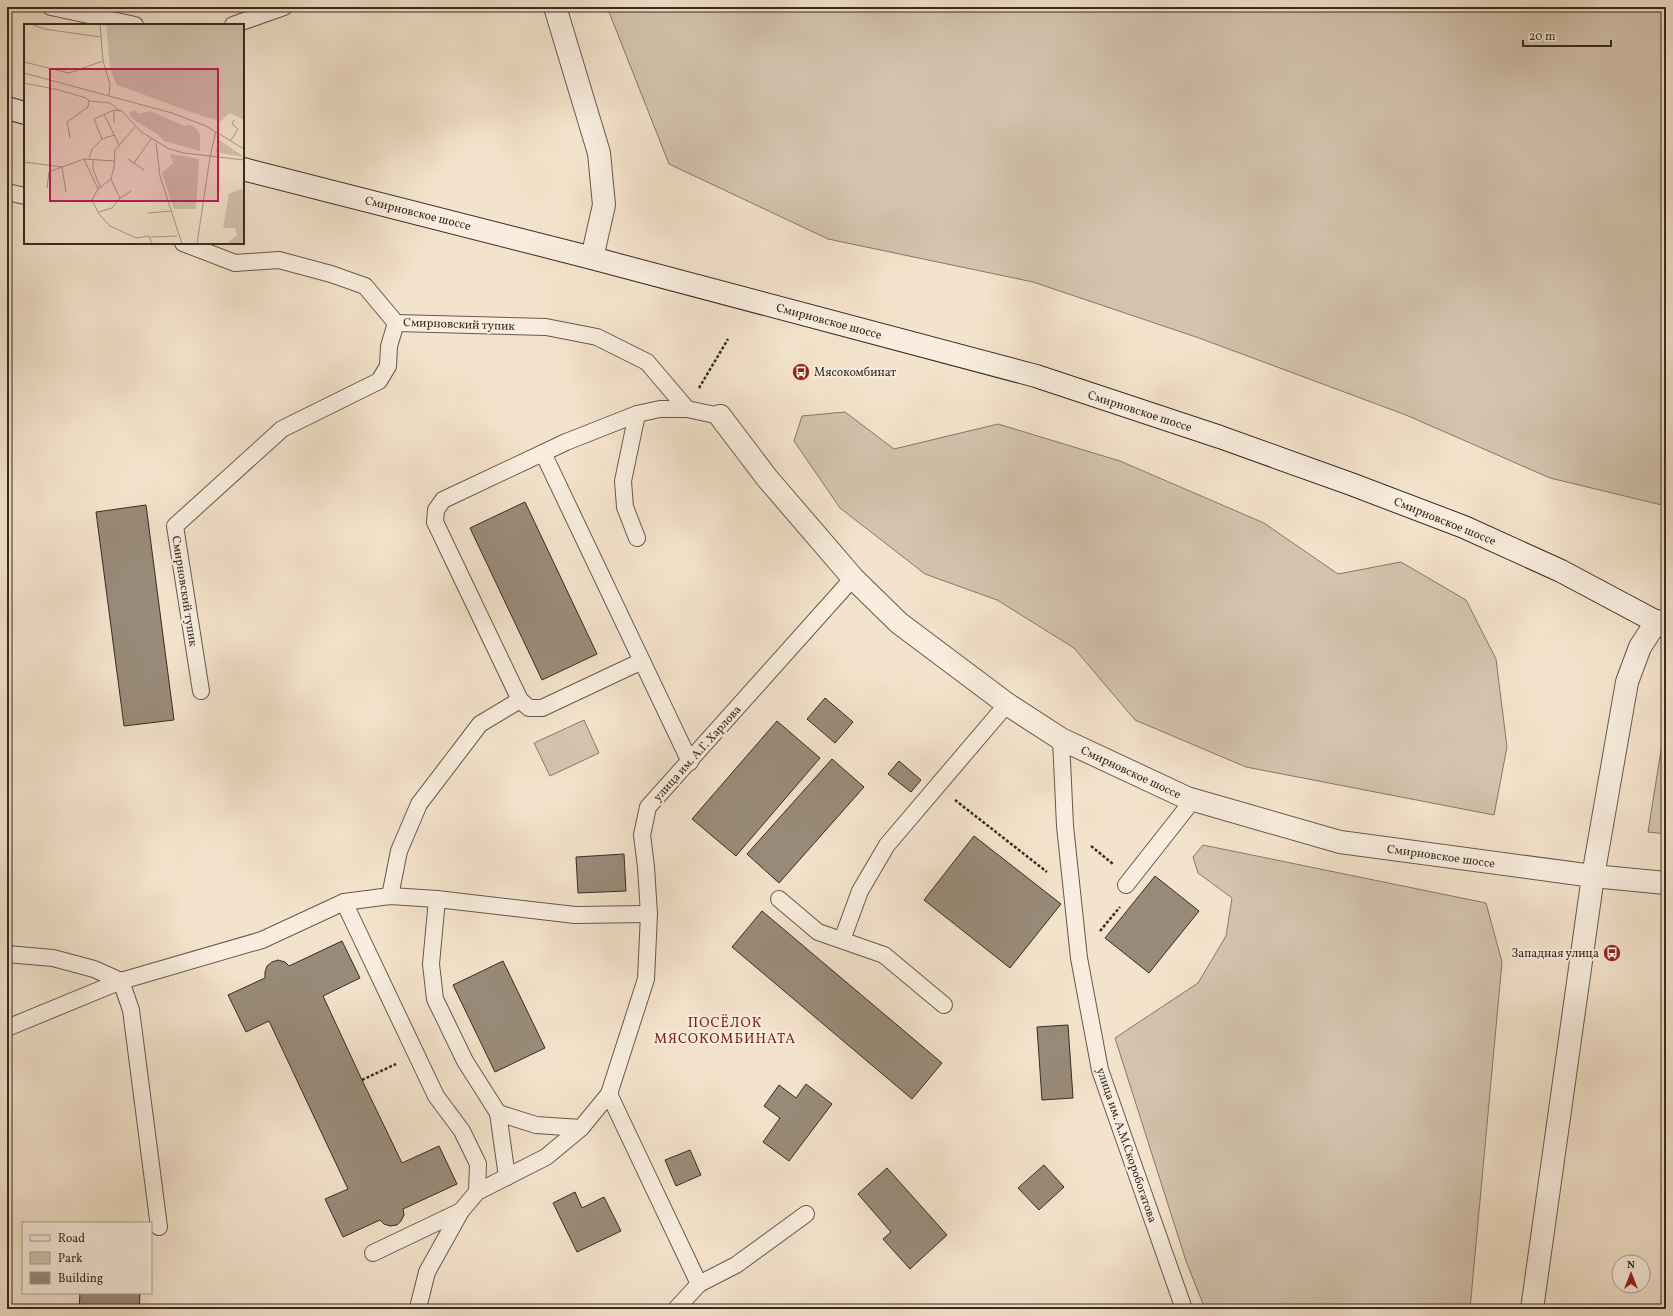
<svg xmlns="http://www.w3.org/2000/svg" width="1673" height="1316" viewBox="0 0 1673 1316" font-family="Vollkorn,serif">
  <rect width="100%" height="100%" fill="#f4e3cc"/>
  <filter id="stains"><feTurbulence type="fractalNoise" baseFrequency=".005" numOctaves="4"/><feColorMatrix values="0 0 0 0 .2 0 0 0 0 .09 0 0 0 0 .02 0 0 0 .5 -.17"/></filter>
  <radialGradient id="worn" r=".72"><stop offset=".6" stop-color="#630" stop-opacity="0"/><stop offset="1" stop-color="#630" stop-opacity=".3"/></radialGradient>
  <g fill="#d4c4af" stroke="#867868">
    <path d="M 607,7 L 1666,7 L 1666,506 L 1550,478 L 1406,415 L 1199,338 L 1033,282 L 828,239 L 669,164 Z"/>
    <path d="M 845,412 L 894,449 L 998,424 L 1120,461 L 1264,523 L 1338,574 L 1401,562 L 1466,600 L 1496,659 L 1507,747 L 1494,815 L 1246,767 L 1135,720 L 1074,648 L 997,600 L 925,574 L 840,508 L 794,441 L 802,416 Z"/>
    <path d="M 584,720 L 599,753 L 550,776 L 534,743 Z"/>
    <path d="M 1666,735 L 1666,834 L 1648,832 L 1662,744 Z"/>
    <path d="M 1203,845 L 1486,903 L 1502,962 L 1470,1309 L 1205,1309 L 1186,1261 L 1115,1038 L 1198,983 L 1226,936 L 1232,898 L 1198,873 L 1193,857 Z"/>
  </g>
  <g fill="#998b7a" stroke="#372b21">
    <path d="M 525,502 L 597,654 L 542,680 L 470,528 Z"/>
    <path d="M 146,505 L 174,720 L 124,726 L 96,512 Z"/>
    <path d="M 825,698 L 853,722 L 835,743 L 807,719 Z"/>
    <path d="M 777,721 L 820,758 L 736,856 L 692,819 Z"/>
    <path d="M 832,759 L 864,787 L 779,883 L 747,854 Z"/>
    <path d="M 899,761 L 921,780 L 911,792 L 888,774 Z"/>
    <path d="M 974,836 L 1061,904 L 1010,968 L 924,900 Z"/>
    <path d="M 624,854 L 626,891 L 578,893 L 576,857 Z"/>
    <path d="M 1155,876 L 1199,911 L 1149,973 L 1105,938 Z"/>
    <path d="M 762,911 L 942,1063 L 912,1099 L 732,947 Z"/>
    <path d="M 342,941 L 360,978 L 323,996 L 362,1080 L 402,1163 L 439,1146 L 457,1184 L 403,1209 L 404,1215 L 401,1221 L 397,1225 L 390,1226 L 384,1224 L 380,1220 L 343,1237 L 325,1199 L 348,1189 L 269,1021 L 246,1032 L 228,995 L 265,978 L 265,972 L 267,966 L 272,962 L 278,960 L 285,962 L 289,966 Z"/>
    <path d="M 503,961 L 545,1048 L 495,1072 L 453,985 Z"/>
    <path d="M 1068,1025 L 1073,1098 L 1042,1100 L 1037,1027 Z"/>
    <path d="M 806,1084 L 832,1104 L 789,1161 L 763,1142 L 780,1118 L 764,1106 L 779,1085 L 796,1098 Z"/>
    <path d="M 690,1150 L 701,1175 L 676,1186 L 665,1160 Z"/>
    <path d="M 1044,1165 L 1064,1187 L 1039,1210 L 1018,1188 Z"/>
    <path d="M 887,1168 L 947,1235 L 910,1269 L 883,1239 L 891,1232 L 858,1194 Z"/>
    <path d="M 575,1192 L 582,1208 L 604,1197 L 621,1231 L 577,1252 L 553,1203 Z"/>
    <path d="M 80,1293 L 140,1293 L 139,1309 L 79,1309 Z"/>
  </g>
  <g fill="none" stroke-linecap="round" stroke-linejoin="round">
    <defs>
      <g id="service">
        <path d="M 51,7 L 135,25"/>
        <path d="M 233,25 L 284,7"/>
        <path d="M 7,192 L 25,196"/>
        <path d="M 183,243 L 235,263 L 279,260 L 331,274 L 365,286 L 396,323"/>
        <path d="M 637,414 L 623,481 L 625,507 L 637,538"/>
        <path d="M 543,453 L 690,762"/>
        <path d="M 642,661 L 542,708 L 529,708 L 520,700 L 435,522 L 436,510 L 443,500 L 566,442 L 637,414 L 660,409 L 687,409 L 720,416"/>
        <path d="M 201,691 L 175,526 L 282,429 L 379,381 L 388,366 L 389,346 L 396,323 L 546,327 L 597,337 L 647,362 L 687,409"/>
        <path d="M 1061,739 L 1065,826 L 1079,958 L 1100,1070 L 1184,1309"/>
        <path d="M 1126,885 L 1193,800"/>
        <path d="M 390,896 L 399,851 L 419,804 L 480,724 L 520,700"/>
        <path d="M 437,899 L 431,964 L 435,999 L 465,1061 L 498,1113 L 507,1177"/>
        <path d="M 779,899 L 818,932 L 884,955 L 944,1005"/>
        <path d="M 344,902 L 390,896 L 437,899 L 575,915 L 649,914"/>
        <path d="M 842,940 L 860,891 L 887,845 L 1007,704"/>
        <path d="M 7,954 L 53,958 L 94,969 L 121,981 L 7,1028"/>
        <path d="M 609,1094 L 699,1284"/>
        <path d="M 498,1113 L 536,1125 L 581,1128"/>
        <path d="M 159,1227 L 131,1010 L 121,981 L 262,940 L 344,902 L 436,1096 L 462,1131 L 478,1164 L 477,1192"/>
        <path d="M 373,1253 L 461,1211"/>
        <path d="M 421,1309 L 419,1304 L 427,1272 L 461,1211 L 477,1192 L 546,1157 L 581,1128 L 609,1094 L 646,979 L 649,914 L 646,867 L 642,835 L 648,807 L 853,578"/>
        <path d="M 676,1309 L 699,1284 L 736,1265 L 806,1214"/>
      </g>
      <g id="minor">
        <path d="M 555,7 L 599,153 L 604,205 L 592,258"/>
        <path d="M 720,416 L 767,478 L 853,578 L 899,623 L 1007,704 L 1061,739 L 1187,798 L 1340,842 L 1593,876 L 1666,883"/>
      </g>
      <path id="tertiary" d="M 1532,1309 L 1593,876 L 1627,682 L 1640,647 L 1657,621"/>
      <g id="secondary">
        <path d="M 7,108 L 25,113"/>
        <path d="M 243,169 L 592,258 L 1036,376 L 1220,437 L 1351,484 L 1464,527 L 1561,571 L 1666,627"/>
      </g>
    </defs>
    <use href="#service" stroke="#66594c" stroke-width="18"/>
    <use href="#minor" stroke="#66594c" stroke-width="24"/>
    <use href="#tertiary" stroke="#66594c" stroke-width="24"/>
    <use href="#secondary" stroke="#372b21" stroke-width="24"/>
    <g stroke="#372b21" stroke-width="2.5" stroke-dasharray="3 2" stroke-linecap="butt">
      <path d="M 699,388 L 728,339"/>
      <path d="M 955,800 L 1047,872"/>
      <path d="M 1091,846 L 1113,864"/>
      <path d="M 1100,931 L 1120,907"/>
      <path d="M 362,1080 L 396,1064"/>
    </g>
    <use href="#service" stroke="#f8edde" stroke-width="16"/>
    <use href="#minor" stroke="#f8edde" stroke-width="22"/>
    <use href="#tertiary" stroke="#f8edde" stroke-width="22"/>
    <use href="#secondary" stroke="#f8edde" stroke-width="22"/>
  </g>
  <defs>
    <symbol id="bus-disc" viewBox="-11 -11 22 22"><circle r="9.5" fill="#8f2418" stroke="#f8edde"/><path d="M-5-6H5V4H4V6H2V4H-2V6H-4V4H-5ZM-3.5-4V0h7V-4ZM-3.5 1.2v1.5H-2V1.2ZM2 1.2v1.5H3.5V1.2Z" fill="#fff"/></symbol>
  </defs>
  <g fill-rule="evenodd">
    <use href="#bus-disc" x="791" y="362" width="20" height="20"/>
    <use href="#bus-disc" x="1602" y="943" width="20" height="20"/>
  </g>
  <g text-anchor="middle" stroke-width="4" stroke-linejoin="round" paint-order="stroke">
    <g font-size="12" fill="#372b21" stroke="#f8edde">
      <text transform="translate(418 213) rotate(14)" y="4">Смирновское шоссе</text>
      <text transform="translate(829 321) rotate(15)" y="4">Смирновское шоссе</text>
      <text transform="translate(459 324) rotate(2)" y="4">Смирновский тупик</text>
      <text transform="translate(1140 411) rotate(18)" y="4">Смирновское шоссе</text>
      <text transform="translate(1445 521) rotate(22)" y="4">Смирновское шоссе</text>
      <text transform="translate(185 591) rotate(81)" y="4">Смирновский тупик</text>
      <text transform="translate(697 753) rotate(-48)" y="4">улица им. А.Г. Харлова</text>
      <text transform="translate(1131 772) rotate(25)" y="4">Смирновское шоссе</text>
      <text transform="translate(1441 856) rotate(8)" y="4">Смирновское шоссе</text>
      <text transform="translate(1127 1145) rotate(71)" y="4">улица им. А.М.Скоробогатова</text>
    </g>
    <g font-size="12" fill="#372b21" stroke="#f8edde" text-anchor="start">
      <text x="814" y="376">Мясокомбинат</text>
      <text x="1599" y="957" text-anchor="end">Западная улица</text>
    </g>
    <g font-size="14" letter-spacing="1" fill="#7a1f14" stroke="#f8edde">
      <text x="725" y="1027">ПОСЁЛОК<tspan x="725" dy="16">МЯСОКОМБИНАТА</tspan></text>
    </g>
  </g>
  <g transform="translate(24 24)">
    <rect width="220" height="220" fill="#f4e3cc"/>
    <path d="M 82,0 L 220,0 L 220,96 L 206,89 L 197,97 L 181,93 L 93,61 L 86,44 ZM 110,86 L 115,90 L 126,87 L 160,102 L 166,101 L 173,105 L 176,111 L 176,127 L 140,117 L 133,110 L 110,96 L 105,89 ZM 195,117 L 197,117 L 220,133 L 191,128 ZM 146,130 L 175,135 L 172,185 L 150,185 L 138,149 L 149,139 ZM 220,164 L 220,220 L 202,220 L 213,211 L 211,204 L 199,204 L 205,170 Z" fill="#d4c4af"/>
    <path fill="none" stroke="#a89988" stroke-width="1" d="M 7,0 L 20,5 L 77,13M 76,0 L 79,37 L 86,60 L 85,71M 0,38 L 45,49 L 79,37M 0,49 L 148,89 L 182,102 L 220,125M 0,59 L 35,66 L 62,74 L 65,77M 90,86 L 90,99M 80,90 L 95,121M 111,103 L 91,126 L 90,143 L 87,155 L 74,165 L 68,176 L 75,190 L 86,202 L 112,214 L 125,212 L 128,220M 90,111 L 78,115 L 70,95 L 90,86 L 98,87 L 116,107 L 145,125 L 160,129 L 220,136M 46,114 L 43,98 L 64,83 L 65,77 L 86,79 L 95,86M 207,116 L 214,105 L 208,100 L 210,96M 132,119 L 136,152 L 158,220M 60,135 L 91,137M 65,135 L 68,125 L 78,115M 69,135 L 69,145 L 76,163M 104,135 L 120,146M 0,138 L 38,143 L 25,148 L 23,164M 110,139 L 127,115M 87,155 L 96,174M 42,168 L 38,143 L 60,135 L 74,165M 75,188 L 88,184 L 96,174 L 107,167M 124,189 L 148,187M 127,213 L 153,212M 173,220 L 186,133 L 192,107"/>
    <path fill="#c2185b" fill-opacity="0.15" stroke="#c2185b" stroke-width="2" d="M 26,45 L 194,45 L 194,177 L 26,177 Z"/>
    <rect width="220" height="220" fill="none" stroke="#372b21" stroke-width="2"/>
  </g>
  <rect width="1673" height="1316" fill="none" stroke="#f4e3cc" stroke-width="24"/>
  <rect x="8" y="8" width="1657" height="1300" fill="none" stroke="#372b21" stroke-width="2"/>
  <rect x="12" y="12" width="1649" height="1292" fill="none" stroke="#372b21"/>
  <rect x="22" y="1222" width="130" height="72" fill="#f8edde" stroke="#ab9f92"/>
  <rect x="30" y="1235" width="20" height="6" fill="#f8edde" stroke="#ab9f92"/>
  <text x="58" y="1242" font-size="12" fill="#372b21">Road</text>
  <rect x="30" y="1252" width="20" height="12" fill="#d4c4af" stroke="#ab9f92"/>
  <text x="58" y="1262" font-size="12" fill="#372b21">Park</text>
  <rect x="30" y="1272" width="20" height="12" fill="#998b7a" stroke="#ab9f92"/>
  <text x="58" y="1282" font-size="12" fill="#372b21">Building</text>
  <g transform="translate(1631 1274)"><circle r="19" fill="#f8edde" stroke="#ab9f92"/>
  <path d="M0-3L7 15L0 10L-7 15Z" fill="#8f2418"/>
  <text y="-6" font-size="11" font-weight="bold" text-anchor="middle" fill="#372b21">N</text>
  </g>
  <path d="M1523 40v6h88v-6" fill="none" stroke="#372b21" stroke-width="2"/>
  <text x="1529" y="40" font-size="12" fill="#372b21" stroke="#f8edde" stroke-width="3" paint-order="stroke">20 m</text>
  <rect width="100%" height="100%" filter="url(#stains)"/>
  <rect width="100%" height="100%" fill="url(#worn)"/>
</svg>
